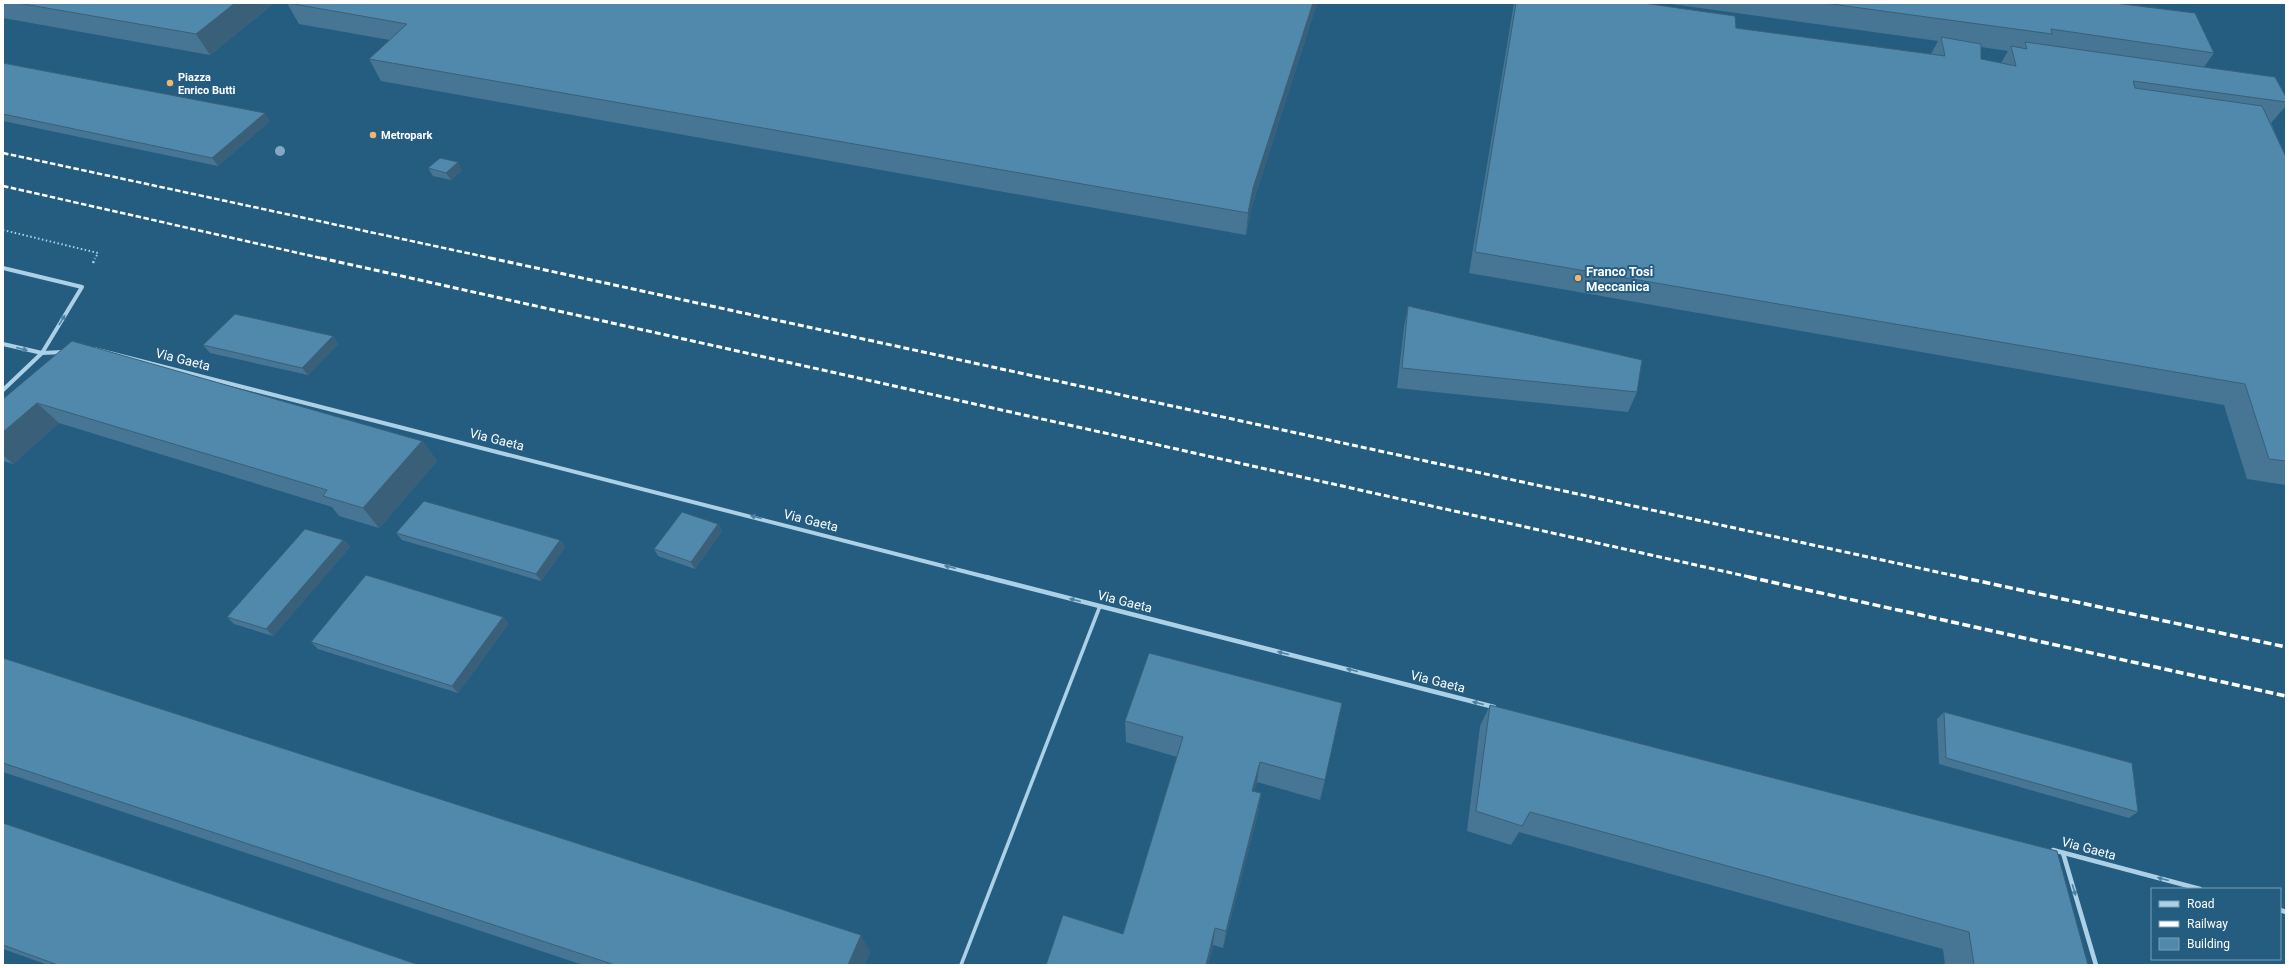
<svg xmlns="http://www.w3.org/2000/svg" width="2289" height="968" viewBox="0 0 2289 968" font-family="Roboto,sans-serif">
  <rect width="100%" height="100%" fill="#255d81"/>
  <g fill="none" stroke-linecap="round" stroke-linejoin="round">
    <path stroke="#acd1e7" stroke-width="2" stroke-dasharray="1.5 2.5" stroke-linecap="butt" d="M 3,230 L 98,253 L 95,259"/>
    <path stroke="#acd1e7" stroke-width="2.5" stroke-dasharray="2 3" stroke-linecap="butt" d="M 93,263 L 95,258"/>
    <path stroke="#acd1e7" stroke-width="3.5" d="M 961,965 L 1100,606"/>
    <g stroke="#acd1e7" stroke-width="4">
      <path d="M 3,268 L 82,287 L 42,353 L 3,390"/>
      <path d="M 3,344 L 42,353 L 63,352"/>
      <path d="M 94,349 L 990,578"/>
    </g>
    <g stroke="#acd1e7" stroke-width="4.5">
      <path d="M 986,577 L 1494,707"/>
      <path d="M 2053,850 L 2200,889"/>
      <path d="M 2063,853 L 2096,965"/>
      <path d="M 2280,910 L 2286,912"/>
    </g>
    <g stroke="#fff" stroke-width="2.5" stroke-dasharray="5.5 2.5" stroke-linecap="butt">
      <path d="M 3,153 L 495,259"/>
      <path d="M 3,186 L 325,259"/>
    </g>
    <g stroke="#fff" stroke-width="3" stroke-dasharray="6 3" stroke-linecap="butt">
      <path d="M 321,258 L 1754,578"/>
      <path d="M 490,258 L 1965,578"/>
    </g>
    <g stroke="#fff" stroke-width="3.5" stroke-dasharray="8 3.5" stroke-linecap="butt">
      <path d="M 1749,577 L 2286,696"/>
      <path d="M 1960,577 L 2286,647"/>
    </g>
  </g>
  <circle fill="#82a9c1" cx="280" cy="151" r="5"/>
  <g fill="#467694" fill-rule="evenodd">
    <path d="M 3,3 L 274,3 L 210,55 L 3,18 Z"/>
    <path d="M 287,3 L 1317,3 L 1251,209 L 1246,235 L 381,81 L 369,59 L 390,40 L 299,24 Z"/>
    <path d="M 1514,3 L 1643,3 L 1736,28 L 1931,54 L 1938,41 L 1664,3 L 2114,3 L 2214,53 L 2204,67 L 2286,97 L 2286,106 L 2271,123 L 2286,157 L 2286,485 L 2247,479 L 2224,405 L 1469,273 ZM 1981,47 L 2008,51 L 2001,63 L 1981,59 Z"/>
    <path d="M 3,63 L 270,121 L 218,166 L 3,121 Z"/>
    <path d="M 428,168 L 462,170 L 451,180 L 433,176 Z"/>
    <path d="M 1408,306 L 1637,392 L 1628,412 L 1397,388 L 1404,327 Z"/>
    <path d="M 333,336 L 338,344 L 308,375 L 210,353 L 203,345 Z"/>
    <path d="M 3,399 L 422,441 L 437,461 L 379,528 L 339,516 L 332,507 L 59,423 L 13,464 L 3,461 Z"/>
    <path d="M 718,524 L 722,531 L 695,569 L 658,556 L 654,549 Z"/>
    <path d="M 396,533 L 560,540 L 565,547 L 541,581 L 402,540 Z"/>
    <path d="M 343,540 L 350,547 L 273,636 L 234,624 L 227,617 Z"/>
    <path d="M 503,617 L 508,624 L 458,693 L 318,649 L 311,642 Z"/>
    <path d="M 1149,653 L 1325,780 L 1320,800 L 1257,782 L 1254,791 L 1261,793 L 1258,813 L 1223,948 L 1213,945 L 1208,965 L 1046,965 L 1123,934 L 1177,757 L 1126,742 L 1125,721 Z"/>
    <path d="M 3,658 L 870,952 L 864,965 L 583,965 L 3,772 Z"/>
    <path d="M 1490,705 L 2088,965 L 1945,965 L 1943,949 L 1519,832 L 1511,845 L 1467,831 L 1480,726 Z"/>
    <path d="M 1944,712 L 2138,812 L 2129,818 L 1939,764 L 1937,719 Z"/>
    <path d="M 3,823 L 419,965 L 48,965 L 3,949 Z"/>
  </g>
  <g fill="#396078">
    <path d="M 235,3 L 274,3 L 210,55 L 196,34 Z"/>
    <path d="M 1313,3 L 1317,3 L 1251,209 L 1246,235 L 1248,213 L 1253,188 Z"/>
    <path d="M 265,113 L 270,121 L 218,166 L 212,158 Z"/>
    <path d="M 458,162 L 462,170 L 451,180 L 446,173 Z"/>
    <path d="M 333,336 L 338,344 L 308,375 L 302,368 Z"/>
    <path d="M 37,403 L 59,423 L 13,464 L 3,455 L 3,432 Z"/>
    <path d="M 422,441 L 437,461 L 379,528 L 363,508 Z"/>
    <path d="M 718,524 L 722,531 L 695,569 L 691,562 Z"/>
    <path d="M 343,540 L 350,547 L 273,636 L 266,629 Z"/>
    <path d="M 560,540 L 565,547 L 541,581 L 536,574 Z"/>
    <path d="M 503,617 L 508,624 L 458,693 L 452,686 Z"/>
    <path d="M 1260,762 L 1257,782 L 1249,811 L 1252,791 Z"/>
    <path d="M 1261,793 L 1258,813 L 1223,948 L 1226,931 Z"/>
    <path d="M 1215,928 L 1213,945 L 1208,965 L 1205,965 Z"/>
    <path d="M 861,935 L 870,952 L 864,965 L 848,965 Z"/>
  </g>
  <g fill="#5189ac" stroke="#396078">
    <path d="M 18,3 L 235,3 L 196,34 Z"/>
    <path d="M 288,3 L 1313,3 L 1253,188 L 1248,213 L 369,59 L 407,24 Z"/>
    <path d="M 1516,3 L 1643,3 L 1735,16 L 1736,28 L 1945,56 L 1941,37 L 1981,44 L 1981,59 L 2016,66 L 2011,46 L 2027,49 L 2025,42 L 2275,77 L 2286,97 L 2286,102 L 2133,81 L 2135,88 L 2262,106 L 2286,157 L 2286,461 L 2269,459 L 2245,384 L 1475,252 Z"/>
    <path d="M 1824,3 L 2114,3 L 2195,13 L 2214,53 L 2051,29 L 2052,34 Z"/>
    <path d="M 3,63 L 265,113 L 212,158 L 3,114 Z"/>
    <path d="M 440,158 L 458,162 L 446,173 L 428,168 Z"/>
    <path d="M 1408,306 L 1642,360 L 1637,392 L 1402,368 Z"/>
    <path d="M 235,314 L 333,336 L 302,368 L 203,345 Z"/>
    <path d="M 72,341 L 422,441 L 363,508 L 323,496 L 327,490 L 37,403 L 3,432 L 3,399 Z"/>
    <path d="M 424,501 L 560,540 L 536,574 L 396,533 Z"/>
    <path d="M 682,512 L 718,524 L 691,562 L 654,549 Z"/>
    <path d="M 305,529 L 343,540 L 266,629 L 227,617 Z"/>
    <path d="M 366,575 L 503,617 L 452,686 L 311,642 Z"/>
    <path d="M 1149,653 L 1342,703 L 1325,780 L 1260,762 L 1252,791 L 1261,793 L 1226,931 L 1215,928 L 1206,965 L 1046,965 L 1063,915 L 1123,934 L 1183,737 L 1125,721 Z"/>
    <path d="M 3,658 L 861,935 L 848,965 L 615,965 L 3,763 Z"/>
    <path d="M 1490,705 L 2057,851 L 2088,965 L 1974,965 L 1969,932 L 1530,812 L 1522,826 L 1476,811 Z"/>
    <path d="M 1944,712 L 2132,763 L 2138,812 L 1946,758 Z"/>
    <path d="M 3,823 L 419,965 L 58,965 L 3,945 Z"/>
  </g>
  <defs><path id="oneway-solid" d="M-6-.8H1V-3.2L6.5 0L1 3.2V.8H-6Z"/></defs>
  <g fill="#4e80a0">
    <use href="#oneway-solid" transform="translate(62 320) rotate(-59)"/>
    <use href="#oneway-solid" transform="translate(22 349) rotate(14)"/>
    <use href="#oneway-solid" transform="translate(756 517) rotate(-166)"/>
    <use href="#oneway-solid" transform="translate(950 567) rotate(-166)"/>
    <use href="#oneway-solid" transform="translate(1075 600) rotate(-166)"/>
    <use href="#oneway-solid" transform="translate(1283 653) rotate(-166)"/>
    <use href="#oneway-solid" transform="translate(1352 670) rotate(-166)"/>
    <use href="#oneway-solid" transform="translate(1478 703) rotate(-166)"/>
    <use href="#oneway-solid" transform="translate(2163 879) rotate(-165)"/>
    <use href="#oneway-solid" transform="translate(2074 890) rotate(73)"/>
  </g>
  <g fill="#f1b570" stroke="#255d81" stroke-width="1.5">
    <circle cx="170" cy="83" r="4"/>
    <circle cx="373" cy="135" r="4"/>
    <circle cx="1578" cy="278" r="4"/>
  </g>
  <g text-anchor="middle" stroke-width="4" stroke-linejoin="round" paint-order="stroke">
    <g font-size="11" font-weight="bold" fill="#fff" stroke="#255d81" text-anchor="start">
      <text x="178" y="81">Piazza<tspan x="178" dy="13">Enrico Butti</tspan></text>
      <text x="381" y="139">Metropark</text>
    </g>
    <g font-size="13" font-weight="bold" fill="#fff" stroke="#255d81" text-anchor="start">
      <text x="1586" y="276">Franco Tosi<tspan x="1586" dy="15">Meccanica</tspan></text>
    </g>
    <g font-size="13" fill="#fff" stroke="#255d81">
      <text transform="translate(183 359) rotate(14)" y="5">Via Gaeta</text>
      <text transform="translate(497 439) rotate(14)" y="5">Via Gaeta</text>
      <text transform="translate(811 520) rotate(14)" y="5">Via Gaeta</text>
      <text transform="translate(1125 601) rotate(14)" y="5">Via Gaeta</text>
      <text transform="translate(1438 681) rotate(14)" y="5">Via Gaeta</text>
      <text transform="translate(2089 848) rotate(15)" y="5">Via Gaeta</text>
    </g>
  </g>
  <rect width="2289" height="968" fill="none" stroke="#ffffff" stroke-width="8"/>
  <rect x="2151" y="888" width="130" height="72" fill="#255d81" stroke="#7c9eb3"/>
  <rect x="2159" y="901" width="20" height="6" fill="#acd1e7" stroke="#7c9eb3"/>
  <text x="2187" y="908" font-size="12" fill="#ffffff">Road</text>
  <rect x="2159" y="921" width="20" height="6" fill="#ffffff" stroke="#7c9eb3"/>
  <text x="2187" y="928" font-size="12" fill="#ffffff">Railway</text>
  <rect x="2159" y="938" width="20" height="12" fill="#5189ac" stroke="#7c9eb3"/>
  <text x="2187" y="948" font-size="12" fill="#ffffff">Building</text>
</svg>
